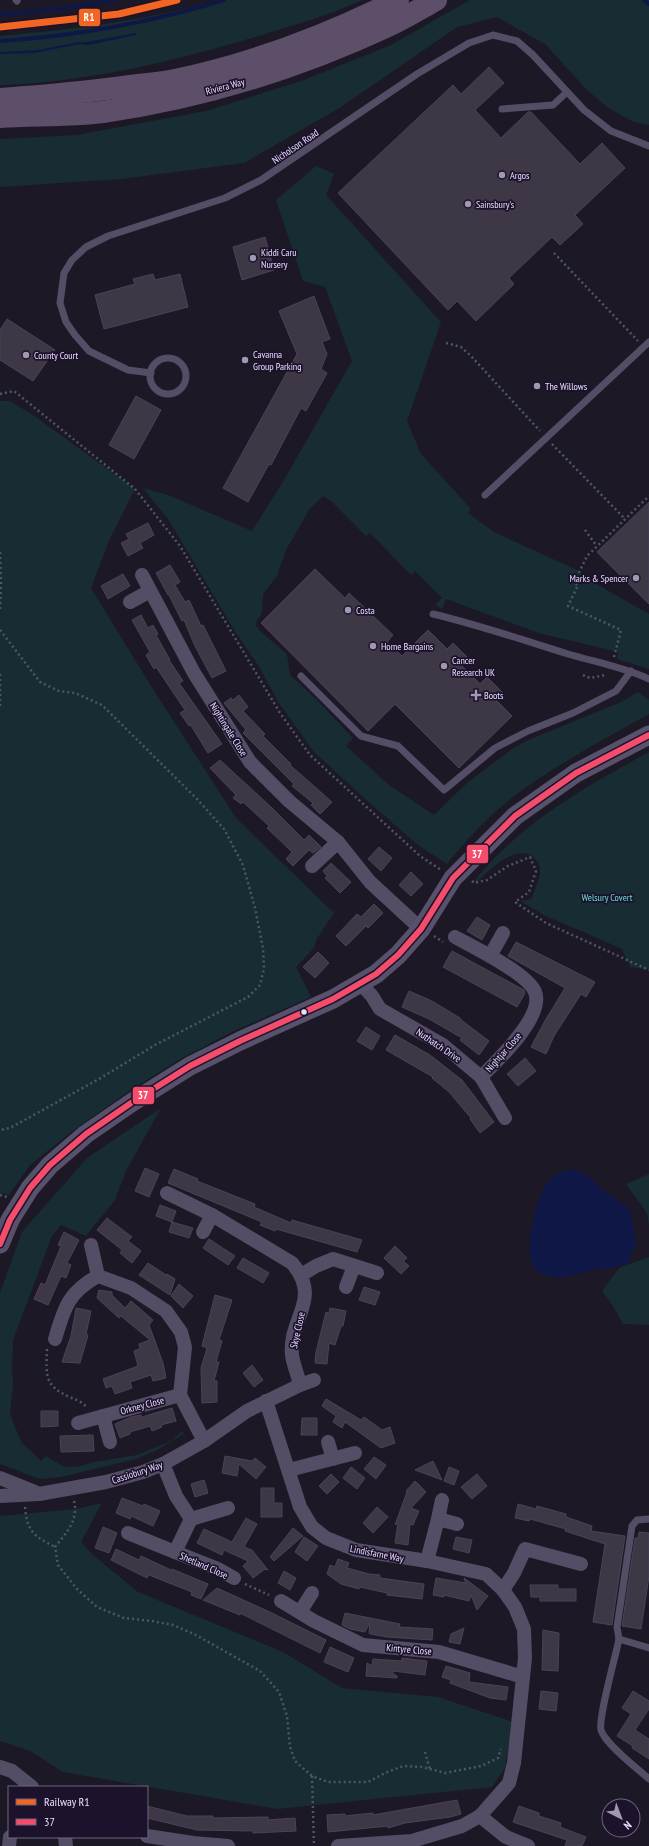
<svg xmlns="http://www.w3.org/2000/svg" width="649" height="1846" viewBox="0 0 649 1846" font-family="'PT Sans Narrow',sans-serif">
  <rect width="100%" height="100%" fill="#1d1825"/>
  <g fill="#172d33">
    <path d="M 217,0 L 362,0 C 331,15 297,24 265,34 C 178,60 91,82 0,85 L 0,36 C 73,29 147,21 217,0 Z"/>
    <path d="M 470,0 L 649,0 L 649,125 L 634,122 L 608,108 L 586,89 L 545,44 L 497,17 L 457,27 L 341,107 L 244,163 L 121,179 L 0,187 L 0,139 L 77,135 L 206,111 L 304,80 L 391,45 Z"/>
    <path d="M 316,166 L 334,174 L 326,195 L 441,322 L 407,421 L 421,454 L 471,509 L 468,513 L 494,532 L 579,571 L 584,577 L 649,614 L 649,669 L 617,659 L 618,652 L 539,633 L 446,599 L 442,609 L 435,605 L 442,598 L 415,571 L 411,575 L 370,533 L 366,536 L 331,501 L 323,496 L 309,510 L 286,550 L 277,576 L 263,594 L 262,613 L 255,624 L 261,632 L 287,654 L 290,675 L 316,699 L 353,738 L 346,746 L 389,785 L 434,815 L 468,782 L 512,749 L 526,741 L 621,702 L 638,692 L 649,700 L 649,714 C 608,737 567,759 528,786 C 498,806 470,835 447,864 L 418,845 L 372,805 L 314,752 L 279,703 L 258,665 L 236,633 L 168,519 L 143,488 L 168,495 L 252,531 L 284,480 L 352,361 L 325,287 L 303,281 L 276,200 Z"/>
    <path d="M 0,401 L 10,401 L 33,415 L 135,489 L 109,541 L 91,588 L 151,686 L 236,818 L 334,913 L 316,940 L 314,948 L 296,967 L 311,997 L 232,1032 L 182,1058 L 129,1091 L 70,1133 L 30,1165 L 9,1195 L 0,1193 Z"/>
    <path d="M 649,752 L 649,970 L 630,967 L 622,949 L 544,915 L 520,901 L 532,899 C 534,890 541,877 540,869 C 540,864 536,859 532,856 C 514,845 488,871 476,883 L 474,881 C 523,821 582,789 649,752 Z"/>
    <path d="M 161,1108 L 126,1171 L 115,1200 L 89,1232 L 86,1236 L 61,1225 L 52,1236 L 13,1340 L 12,1368 L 13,1385 L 10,1414 L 21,1442 L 41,1461 L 46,1456 L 63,1466 L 70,1467 L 81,1466 L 94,1462 L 137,1455 L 171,1441 L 182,1431 L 184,1434 L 157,1450 L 136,1459 L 61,1477 L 40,1479 L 0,1464 L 0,1293 L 22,1232 L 87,1158 Z"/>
    <path d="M 649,1174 L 649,1226 L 647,1213 L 626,1184 Z"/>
    <path d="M 649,1257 L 649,1325 L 623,1324 L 613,1306 L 602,1291 L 619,1268 Z"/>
    <path d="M 102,1503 L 81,1542 L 93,1555 L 138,1592 L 283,1652 L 342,1688 L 438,1697 L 513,1722 L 505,1768 L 492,1787 L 277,1809 L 63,1772 L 30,1751 L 0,1741 L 0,1516 L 76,1509 Z"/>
  </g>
  <g fill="#0e1746">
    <path d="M 136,33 L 136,35 L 88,45 L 80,44 L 34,53 L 0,54 L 0,52 L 38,50 L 79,42 L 87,42 Z"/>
    <path d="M 573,1169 L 587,1175 L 605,1192 L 630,1209 L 637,1247 L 632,1250 L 630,1262 C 613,1270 605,1267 589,1271 C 576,1275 557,1281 544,1275 C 537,1272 531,1264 530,1256 C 527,1238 538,1191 551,1178 C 557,1173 566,1170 573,1169 Z"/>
  </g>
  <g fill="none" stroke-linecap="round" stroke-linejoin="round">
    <g stroke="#0e1746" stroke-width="4">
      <path d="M 644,0 L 649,4"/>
      <path d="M 0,15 L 66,8 L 114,0"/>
      <path d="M 0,41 C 76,36 152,22 224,0"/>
    </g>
  </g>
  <g fill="#3d3746" stroke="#4b4358">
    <path d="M 489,67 L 504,83 L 475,110 L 501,138 L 528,112 L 531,112 L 580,164 L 602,143 L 625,168 L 575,215 L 583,224 L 560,245 L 552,237 L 509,278 L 514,284 L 476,321 L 457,301 L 448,310 L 338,193 L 453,85 L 461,94 Z"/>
    <path d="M 265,237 L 274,270 L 242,280 L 233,247 Z"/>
    <path d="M 153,274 L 155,280 L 180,274 L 188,307 L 104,329 L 95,295 L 135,284 L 133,279 Z"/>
    <path d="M 314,296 L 330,339 L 322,342 L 327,354 L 321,369 L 327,373 L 306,411 L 301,408 L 271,465 L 269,464 L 248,502 L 223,488 L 297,354 L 279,311 Z"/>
    <path d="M 7,319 L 55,350 L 33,381 L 0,360 L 0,330 Z"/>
    <path d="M 136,396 L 161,410 L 134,459 L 109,445 Z"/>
    <path d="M 649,502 L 649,604 L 597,552 Z"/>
    <path d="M 148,523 L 154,535 L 140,543 L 143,548 L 128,556 L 121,543 L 129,539 L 126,534 Z"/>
    <path d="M 170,565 L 180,582 L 175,585 L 185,602 L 189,600 L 201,626 L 203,625 L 226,671 L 212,678 L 195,646 L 184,620 L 182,621 L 169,595 L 168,595 L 156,573 Z"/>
    <path d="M 315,569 L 345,598 L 349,593 L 393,635 L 387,642 L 402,656 L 428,630 L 447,649 L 453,643 L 467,657 L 460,664 L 480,684 L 487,677 L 503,693 L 496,700 L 512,716 L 459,768 L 395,704 L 368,731 L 261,623 Z"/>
    <path d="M 123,574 L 130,586 L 108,599 L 101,586 Z"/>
    <path d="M 141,615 L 148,628 L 153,625 L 158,634 L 156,635 L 170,660 L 169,660 L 183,681 L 179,683 L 222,744 L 208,753 L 190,724 L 189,726 L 180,713 L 185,710 L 156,667 L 154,669 L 146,655 L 150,652 L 132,620 Z"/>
    <path d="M 239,695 L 248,707 L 243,711 L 265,734 L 263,736 L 291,764 L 290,765 L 332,802 L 320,814 L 311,805 L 313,803 L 292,786 L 294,784 L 243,733 L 246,730 L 224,703 L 231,698 L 233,700 Z"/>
    <path d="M 220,760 L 271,807 L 304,840 L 309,835 L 321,847 L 313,853 L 309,850 L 293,866 L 286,859 L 292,852 L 267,828 L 269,826 L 243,802 L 241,804 L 233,798 L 236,795 L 210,768 Z"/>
    <path d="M 379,847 L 392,858 L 381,871 L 368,859 Z"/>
    <path d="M 331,863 L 351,882 L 340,893 L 325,878 L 327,876 L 323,871 Z"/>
    <path d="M 411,872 L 423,884 L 411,896 L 399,885 Z"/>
    <path d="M 374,904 L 383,913 L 368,928 L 366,926 L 346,946 L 336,936 L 357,914 L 361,917 Z"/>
    <path d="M 477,917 L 490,925 L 482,940 L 467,931 Z"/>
    <path d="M 516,942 L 595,982 L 586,997 L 581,994 L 554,1036 L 546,1054 L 531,1047 L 546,1019 L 565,988 L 508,956 Z"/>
    <path d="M 452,951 L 524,990 L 525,993 L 517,1007 L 443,967 Z"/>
    <path d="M 318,952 L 329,963 L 315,978 L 303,967 Z"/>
    <path d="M 409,991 L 432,1001 L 460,1018 L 460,1019 L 489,1041 L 479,1055 L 460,1040 L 462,1038 L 429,1019 L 402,1007 Z"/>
    <path d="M 366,1027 L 380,1036 L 372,1050 L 357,1041 Z"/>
    <path d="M 395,1035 L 430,1055 L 462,1080 L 494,1122 L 480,1133 L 470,1119 L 471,1118 L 449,1092 L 432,1078 L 433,1077 L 386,1050 Z"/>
    <path d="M 525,1058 L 536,1071 L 518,1086 L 507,1074 Z"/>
    <path d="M 145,1168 L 159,1174 L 149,1197 L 135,1191 Z"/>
    <path d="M 174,1169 L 198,1179 L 197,1181 L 255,1204 L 254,1207 L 291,1223 L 292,1220 L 362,1240 L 357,1252 L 276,1229 L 275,1231 L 260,1225 L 262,1222 L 168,1183 Z"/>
    <path d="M 160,1205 L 176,1211 L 172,1222 L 156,1216 Z"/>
    <path d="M 107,1218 L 132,1237 L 128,1241 L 141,1251 L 132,1263 L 120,1253 L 122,1250 L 97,1230 Z"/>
    <path d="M 172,1222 L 193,1228 L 189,1238 L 169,1232 Z"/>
    <path d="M 64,1232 L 79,1240 L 67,1263 L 71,1265 L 66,1278 L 61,1276 L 48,1305 L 34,1299 L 41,1283 L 45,1285 L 61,1246 L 58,1245 Z"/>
    <path d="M 209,1239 L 235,1256 L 228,1265 L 203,1248 Z"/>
    <path d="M 395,1246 L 407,1258 L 403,1261 L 409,1266 L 401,1274 L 384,1258 Z"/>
    <path d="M 243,1258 L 269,1273 L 263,1283 L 237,1268 Z"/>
    <path d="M 148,1263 L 166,1275 L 167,1274 L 175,1279 L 170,1295 L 139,1275 Z"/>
    <path d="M 179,1284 L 193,1296 L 183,1308 L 171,1296 Z"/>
    <path d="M 364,1287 L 380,1292 L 375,1305 L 359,1300 Z"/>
    <path d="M 99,1290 L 112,1292 L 112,1295 L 125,1308 L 131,1301 L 153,1320 L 149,1325 L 163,1363 L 166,1378 L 153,1381 L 151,1375 L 130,1382 L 132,1388 L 115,1394 L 112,1386 L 106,1388 L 103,1379 L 138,1366 L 134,1351 L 140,1349 L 139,1344 L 150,1340 L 121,1316 L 119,1318 L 97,1298 Z"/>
    <path d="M 215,1295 L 232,1300 L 219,1340 L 222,1341 L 216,1362 L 219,1362 L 214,1381 L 217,1381 L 217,1402 L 202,1403 L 201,1368 L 207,1348 L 202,1346 Z"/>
    <path d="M 76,1308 L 91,1311 L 86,1334 L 88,1335 L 80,1363 L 62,1362 L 71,1336 Z"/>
    <path d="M 330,1308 L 346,1311 L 343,1326 L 341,1326 L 335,1345 L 329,1343 L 327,1364 L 315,1363 L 316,1352 L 326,1312 L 329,1313 Z"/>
    <path d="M 252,1365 L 263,1380 L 254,1387 L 243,1373 Z"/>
    <path d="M 326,1399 L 361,1420 L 364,1417 L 382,1430 L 390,1427 L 395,1443 L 381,1448 L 345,1422 L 342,1428 L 333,1422 L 336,1416 L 322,1406 Z"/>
    <path d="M 172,1408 L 176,1421 L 161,1425 L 162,1427 L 152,1431 L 150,1426 L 130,1432 L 130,1434 L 120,1438 L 115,1424 L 131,1417 L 141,1415 L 142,1417 Z"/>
    <path d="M 41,1411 L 58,1411 L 58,1426 L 41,1427 Z"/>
    <path d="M 302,1418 L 317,1418 L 317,1435 L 301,1435 Z"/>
    <path d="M 93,1435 L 94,1451 L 61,1452 L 60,1436 Z"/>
    <path d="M 225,1456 L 252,1461 L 255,1458 L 266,1467 L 256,1479 L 239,1464 L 237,1476 L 222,1473 Z"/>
    <path d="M 374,1457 L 386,1465 L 376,1479 L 364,1469 Z"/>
    <path d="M 433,1461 L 442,1480 L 415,1470 Z"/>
    <path d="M 351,1467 L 365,1478 L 357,1489 L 343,1478 Z"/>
    <path d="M 449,1467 L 459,1471 L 454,1485 L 444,1481 Z"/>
    <path d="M 331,1474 L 339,1482 L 327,1494 L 319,1486 Z"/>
    <path d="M 477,1474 L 487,1486 L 472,1499 L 461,1487 Z"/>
    <path d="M 204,1480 L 208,1493 L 195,1497 L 191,1484 Z"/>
    <path d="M 415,1481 L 426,1492 L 411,1508 L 419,1511 L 413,1525 L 410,1524 L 408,1545 L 395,1543 L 398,1523 L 395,1525 L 407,1492 L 406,1491 Z"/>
    <path d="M 261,1488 L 274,1488 L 274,1503 L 282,1503 L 282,1517 L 261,1517 Z"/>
    <path d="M 122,1498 L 143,1506 L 144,1504 L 160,1511 L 153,1526 L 131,1516 L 130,1519 L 116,1513 Z"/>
    <path d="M 518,1504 L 536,1509 L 537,1506 L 566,1514 L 566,1517 L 592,1526 L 591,1531 L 625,1536 L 612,1625 L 593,1622 L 605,1544 L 565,1531 L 566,1529 L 530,1519 L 529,1521 L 515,1518 Z"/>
    <path d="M 377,1507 L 388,1517 L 373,1533 L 363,1523 Z"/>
    <path d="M 246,1518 L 257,1524 L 244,1547 L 252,1550 L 268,1570 L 265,1569 L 253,1578 L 243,1566 L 248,1561 L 224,1550 L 222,1555 L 197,1543 L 204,1529 L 232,1542 Z"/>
    <path d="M 103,1527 L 117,1533 L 109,1553 L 95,1548 Z"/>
    <path d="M 293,1528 L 303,1536 L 274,1561 L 270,1557 Z"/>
    <path d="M 639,1532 L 649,1533 L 649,1576 L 641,1629 L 622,1626 L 635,1538 L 638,1538 Z"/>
    <path d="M 304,1537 L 318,1546 L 307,1561 L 295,1552 Z"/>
    <path d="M 456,1537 L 472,1540 L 469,1553 L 453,1549 Z"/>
    <path d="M 116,1549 L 139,1560 L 141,1556 L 171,1570 L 172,1569 L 208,1584 L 201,1599 L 191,1595 L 192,1592 L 149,1575 L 147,1578 L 111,1560 Z"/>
    <path d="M 338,1559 L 349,1563 L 347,1568 L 369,1574 L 380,1575 L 380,1578 L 424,1584 L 422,1599 L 387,1595 L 387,1593 L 360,1587 L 359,1589 L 341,1584 L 327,1574 L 330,1565 L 335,1567 Z"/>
    <path d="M 284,1571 L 296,1578 L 290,1590 L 278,1583 Z"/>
    <path d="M 436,1578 L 466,1583 L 464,1578 L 488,1596 L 477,1610 L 471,1595 L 469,1601 L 444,1595 L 444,1597 L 433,1595 Z"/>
    <path d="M 530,1585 L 558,1585 L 558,1589 L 576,1589 L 576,1601 L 540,1601 L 540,1597 L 531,1597 Z"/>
    <path d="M 217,1588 L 272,1613 L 326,1640 L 320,1653 L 240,1613 L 240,1615 L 203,1600 Z"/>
    <path d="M 345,1613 L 400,1624 L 399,1627 L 433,1629 L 432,1640 L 387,1637 L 371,1634 L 369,1633 L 370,1622 L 365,1632 L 350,1629 L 342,1625 Z"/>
    <path d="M 464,1628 L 460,1644 L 449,1642 L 451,1634 Z"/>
    <path d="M 543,1630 L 559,1633 L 558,1671 L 542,1670 Z"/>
    <path d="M 330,1647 L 354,1658 L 348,1672 L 324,1662 Z"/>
    <path d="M 402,1658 L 427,1661 L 425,1675 L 393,1671 L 393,1674 L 397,1676 L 397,1678 L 366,1676 L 367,1663 L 372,1666 L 373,1659 L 402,1661 Z"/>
    <path d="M 446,1666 L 470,1673 L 469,1682 L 508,1687 L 506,1700 L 490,1698 L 450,1683 L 451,1680 L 442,1677 Z"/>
    <path d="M 541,1691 L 558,1693 L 556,1711 L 539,1709 Z"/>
    <path d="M 633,1691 L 649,1701 L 649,1709 L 635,1730 L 649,1739 L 649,1759 L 632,1748 L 633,1746 L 617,1736 L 631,1714 L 622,1708 Z"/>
    <path d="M 457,1800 L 461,1814 L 450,1817 L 405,1823 L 388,1828 L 388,1826 L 328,1832 L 327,1815 L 345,1814 L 345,1816 L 373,1813 L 373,1815 Z"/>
    <path d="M 147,1806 L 187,1816 L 213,1816 L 213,1818 L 268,1817 L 268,1820 L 295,1818 L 296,1831 L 253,1833 L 253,1831 L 197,1830 L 147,1818 Z"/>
    <path d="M 519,1806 L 539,1813 L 539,1816 L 561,1823 L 560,1827 L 586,1837 L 582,1846 L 565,1846 L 567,1840 L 513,1822 Z"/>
  </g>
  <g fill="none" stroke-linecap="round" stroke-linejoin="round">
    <g stroke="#4f5666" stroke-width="2.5" stroke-dasharray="2 3" stroke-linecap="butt">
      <path d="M 554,253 L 638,341"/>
      <path d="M 446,343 L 461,347 L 471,356 L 540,431"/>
      <path d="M 0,394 L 14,391 L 135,489 L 180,546 L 280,713 L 310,755 L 420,856 L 441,870"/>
      <path d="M 552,444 L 625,519"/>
      <path d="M 585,530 L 596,545"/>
      <path d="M 0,552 L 1,583 L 0,610"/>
      <path d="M 0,630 L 40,682 L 59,691 L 75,693 L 102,705 L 197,799 L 224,829 L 243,865 L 255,908 L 263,948 L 264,969 L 260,985 L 248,997 L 155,1045 L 99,1079 L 10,1128 L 0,1130"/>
      <path d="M 614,657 L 621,630 L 568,606 L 578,585 L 574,583 L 587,556 L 649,496"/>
      <path d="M 0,674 L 0,707"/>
      <path d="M 583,675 L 590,678 L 606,675"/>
      <path d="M 472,881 L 474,883 L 487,880 L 508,866 L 530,857 L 536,871 L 529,892 L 515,902 L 546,923 L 649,970"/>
      <path d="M 434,936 L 443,942"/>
      <path d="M 0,1195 L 7,1197"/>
      <path d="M 47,1349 C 46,1377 44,1386 72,1398 C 77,1400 84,1403 87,1408"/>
      <path d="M 74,1501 C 79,1520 66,1533 55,1547 L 58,1565 L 77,1589 L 97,1607 L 124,1618 L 152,1621 L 173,1625 L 194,1634 L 260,1671 L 279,1692 L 287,1716 L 290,1747 L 295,1761 L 312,1776 L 328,1782 L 368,1782 L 385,1773 L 403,1766 L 422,1767 L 445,1773 L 481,1766 L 498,1758 L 501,1749"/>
      <path d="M 25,1507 C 27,1532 34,1536 55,1547"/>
      <path d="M 245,1584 L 269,1595"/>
      <path d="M 425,1752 L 430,1770"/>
      <path d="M 312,1776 L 314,1846"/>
    </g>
    <g stroke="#534e65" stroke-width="7">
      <path d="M 16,0 L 17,1"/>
      <path d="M 502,109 L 553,105 L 567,92"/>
      <circle cx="168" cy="376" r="18"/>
      <path d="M 151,373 L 128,370 L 89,351 L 75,335 L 66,322 L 60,303 L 64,273 L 72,260 L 86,247 L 108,236 L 225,198 L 261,180 L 417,74 L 469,43 L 493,35 L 517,41 L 533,55 L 584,110 L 611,131 L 649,146"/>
      <path d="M 485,495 L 649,342"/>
      <path d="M 433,614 C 479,625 523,640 568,654 C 595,662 623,667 649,679"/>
      <path d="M 301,676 L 361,736 L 398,746 L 444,790 L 495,748 L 528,731 L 573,713 L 616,691 L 631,671"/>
      <path d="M 649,1519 L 637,1520 L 632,1526 L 617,1627 L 619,1639 L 649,1648"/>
      <path d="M 619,1639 C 616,1655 598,1718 601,1730 C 605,1744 638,1769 649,1779"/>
    </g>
    <g stroke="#534e65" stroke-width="14">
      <path d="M 142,575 L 194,673 L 250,762 L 289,801 L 338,842 L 370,882 L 421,929"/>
      <path d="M 130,602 L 150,591"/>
      <path d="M 312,866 L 338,842"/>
      <path d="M 455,937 C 473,947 527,973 535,992 C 545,1016 497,1061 481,1077"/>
      <path d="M 490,956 L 503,933"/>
      <path d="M 361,984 L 372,996 L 380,1009 L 443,1045 L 481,1077 L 505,1118"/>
      <path d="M 203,1232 L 212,1215"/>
      <path d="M 91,1245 L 98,1276"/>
      <path d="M 301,1275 L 316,1266 L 333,1259 L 377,1273"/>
      <path d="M 346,1287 L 354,1266"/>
      <path d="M 55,1339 C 64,1309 68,1292 98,1276 L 131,1288 L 166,1311 L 181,1332 L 185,1347 L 180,1395 L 204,1441"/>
      <path d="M 300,1385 L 314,1380"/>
      <path d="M 266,1401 L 300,1507 L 312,1527 L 326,1538 L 356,1550 L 427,1561 L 486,1574 L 503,1590 L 515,1607 L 524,1629 L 525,1658 L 514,1763 L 509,1783 L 480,1816"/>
      <path d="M 103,1416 L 110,1442"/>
      <path d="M 78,1423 L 180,1395"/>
      <path d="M 328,1442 L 333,1459"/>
      <path d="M 163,1464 L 176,1496 L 191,1519 L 175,1552 L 218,1569 L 234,1578"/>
      <path d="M 289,1470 L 355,1453"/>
      <path d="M 0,1478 L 35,1492"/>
      <path d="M 0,1496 L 39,1494 L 106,1482 L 143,1472 L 163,1464 L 204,1441 L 247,1411 L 300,1385 C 298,1375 293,1364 292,1355 C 288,1318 323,1300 292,1263 L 212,1215 L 167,1193"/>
      <path d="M 191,1519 L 228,1508"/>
      <path d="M 438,1519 L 442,1500"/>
      <path d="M 128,1533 L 175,1552"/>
      <path d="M 427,1561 L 438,1519 L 457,1524"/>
      <path d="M 503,1590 L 514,1573 L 525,1549 L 581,1564"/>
      <path d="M 281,1601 L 314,1621 L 363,1645 L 439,1652 L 523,1677"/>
      <path d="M 300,1612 L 312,1593"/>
      <path d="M 0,1767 L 12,1771 L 32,1787"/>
      <path d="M 147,1836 L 193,1843 L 228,1846"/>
      <path d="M 65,1837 L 66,1846"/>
      <path d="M 9,1846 L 10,1837"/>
      <path d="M 338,1846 L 412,1841 L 462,1826 L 480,1816 L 506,1837 L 528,1846"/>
    </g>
    <path stroke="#58516b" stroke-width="19" d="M 0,1244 L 10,1220 L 30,1188 L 50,1165 L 86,1134 L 131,1103 L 190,1066 L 240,1041 L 333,999 L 376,974 L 398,955 L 421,929 L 453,878 L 515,816 L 576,773 L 649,735"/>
    <g stroke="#5d4f6a" stroke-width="22">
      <path d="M 0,99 C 43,96 87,92 130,86 C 145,84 161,83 175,80 C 252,64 328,35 398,0"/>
      <path d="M 0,117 C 32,115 71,116 103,112 C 201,98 298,68 388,26 C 405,18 420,9 436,0"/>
    </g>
    <defs>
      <path id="bus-1" d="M 0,1244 L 10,1220 L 30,1188 L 50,1165 L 86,1134 L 131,1103 L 190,1066 L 240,1041 L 333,999 L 376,974 L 398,955 L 421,929 L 453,878 L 515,816 L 576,773 L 649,735"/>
    </defs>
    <use href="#bus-1" stroke="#1c122b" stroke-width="9"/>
    <use href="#bus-1" stroke="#f44d6c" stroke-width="6"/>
    <defs>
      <path id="rail-1" d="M 0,27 L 119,14 L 177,0"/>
    </defs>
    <use href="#rail-1" stroke="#1c122b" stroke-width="10"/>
    <use href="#rail-1" stroke="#f26522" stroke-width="7"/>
  </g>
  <g fill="#a199b2" stroke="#1c122b" stroke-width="1.5">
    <circle cx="502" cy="175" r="4"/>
    <circle cx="468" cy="204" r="4"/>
    <circle cx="253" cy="258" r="4"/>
    <circle cx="26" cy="355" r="4"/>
    <circle cx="245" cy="360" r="4"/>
    <circle cx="537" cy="386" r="4"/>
    <circle cx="636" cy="578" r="4"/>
    <circle cx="348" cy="610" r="4"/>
    <circle cx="373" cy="646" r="4"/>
    <circle cx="444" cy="666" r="4"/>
    <path d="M474 689h4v4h4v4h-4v4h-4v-4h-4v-4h4z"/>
  </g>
  <circle fill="#e8defe" stroke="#1c122b" stroke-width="1.5" cx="304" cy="1012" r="3.5"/>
  <g text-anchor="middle" stroke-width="3.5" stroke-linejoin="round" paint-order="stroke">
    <g font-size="10" fill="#e8defe" stroke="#1c122b">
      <text transform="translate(225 86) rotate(-15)" y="4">Riviera Way</text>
      <text transform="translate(295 146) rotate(-34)" y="4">Nicholson Road</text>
      <text transform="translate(229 729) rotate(58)" y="4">Nightingale Close</text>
      <text transform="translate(439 1045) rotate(34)" y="4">Nuthatch Drive</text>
      <text transform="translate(503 1052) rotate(-49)" y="4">Nightjar Close</text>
      <text transform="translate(297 1330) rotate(-77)" y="4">Skye Close</text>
      <text transform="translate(142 1405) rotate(-15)" y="4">Orkney Close</text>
      <text transform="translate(137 1472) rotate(-18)" y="4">Cassiobury Way</text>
      <text transform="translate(377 1553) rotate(11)" y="4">Lindisfarne Way</text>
      <text transform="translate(204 1565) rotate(24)" y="4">Shetland Close</text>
      <text transform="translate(409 1649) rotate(5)" y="4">Kintyre Close</text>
    </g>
    <g font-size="10" fill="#e8defe" stroke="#1c122b" text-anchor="start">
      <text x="510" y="179">Argos</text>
      <text x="476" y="208">Sainsbury's</text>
      <text x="261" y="256">Kiddi Caru<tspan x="261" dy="12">Nursery</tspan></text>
      <text x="253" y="358">Cavanna<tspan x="253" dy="12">Group Parking</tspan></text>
      <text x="34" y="359">County Court</text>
      <text x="545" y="390">The Willows</text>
      <text x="628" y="582" text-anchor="end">Marks &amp; Spencer</text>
      <text x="356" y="614">Costa</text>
      <text x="381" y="650">Home Bargains</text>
      <text x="452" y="664">Cancer<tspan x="452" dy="12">Research UK</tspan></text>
      <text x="484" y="699">Boots</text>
    </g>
    <g font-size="10" fill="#6bddd7" stroke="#1c122b">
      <text x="607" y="901">Welsury Covert</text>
    </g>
  </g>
  <g stroke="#1c122b" stroke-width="1.5">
    <rect x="78" y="8" width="23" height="19" rx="4" fill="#f26522"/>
    <rect x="466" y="844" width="23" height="20" rx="4" fill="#f44d6c"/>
    <rect x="132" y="1086" width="23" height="19" rx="4" fill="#f44d6c"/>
  </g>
  <g font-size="11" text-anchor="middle" font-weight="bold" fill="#fff">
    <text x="89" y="21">R1</text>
    <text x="477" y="858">37</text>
    <text x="143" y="1099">37</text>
  </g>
  <rect x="8" y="1786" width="140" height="52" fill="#1c122b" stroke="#6e647f"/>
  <rect x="16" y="1799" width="20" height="6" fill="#f26522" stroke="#6e647f"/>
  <text x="44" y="1806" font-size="12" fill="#e8defe">Railway R1</text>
  <rect x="16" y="1819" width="20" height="6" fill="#f44d6c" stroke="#6e647f"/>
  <text x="44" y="1826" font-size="12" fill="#e8defe">37</text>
  <g transform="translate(621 1818) rotate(138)"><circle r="19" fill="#1c122b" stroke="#6e647f"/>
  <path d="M0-3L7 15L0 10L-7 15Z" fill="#a199b2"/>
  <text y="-6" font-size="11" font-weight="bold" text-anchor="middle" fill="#e8defe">N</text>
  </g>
</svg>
